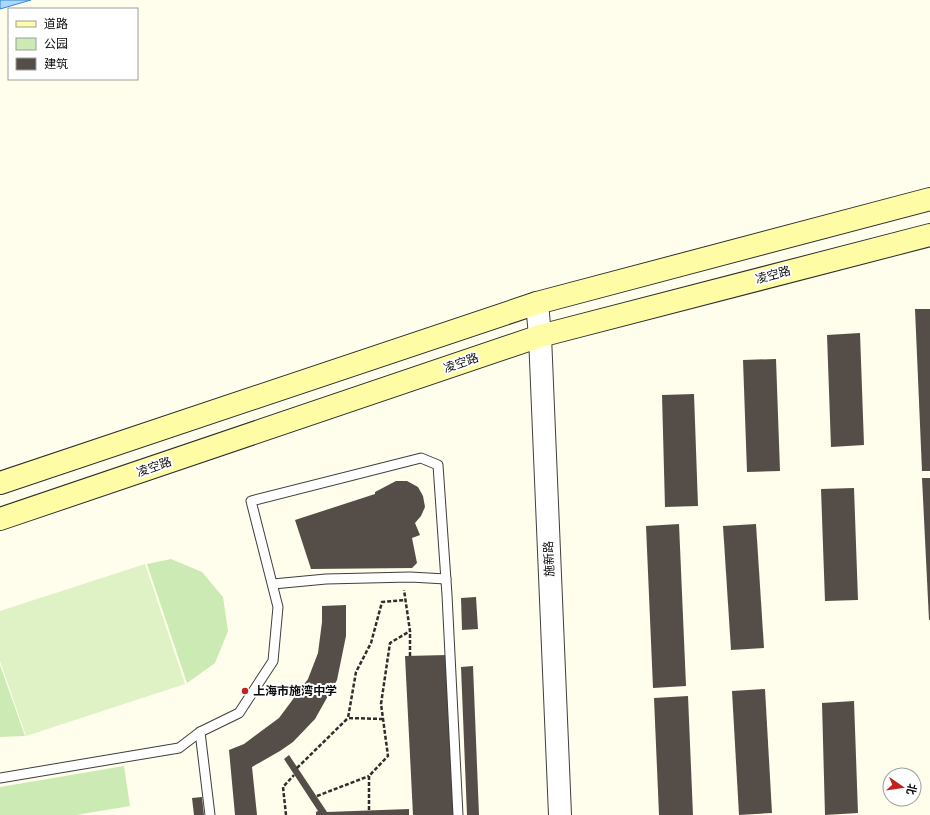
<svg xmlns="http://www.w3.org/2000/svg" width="930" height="815" viewBox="0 0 930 815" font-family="'Source Serif 4','Noto Sans SC',serif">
  <rect width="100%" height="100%" fill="#fffdeb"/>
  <g fill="#ccebb4">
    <path d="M 171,559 L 202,572 L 223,597 L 228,631 L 215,663 L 187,683 L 147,564 Z"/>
    <path d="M 0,665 L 25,736 L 0,737 Z"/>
    <path d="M 124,766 L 130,806 L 76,815 L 0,815 L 0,787 Z"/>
  </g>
  <path fill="#dff2c6" d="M 145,564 L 185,684 L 26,736 L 0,661 L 0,611 Z"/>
  <path fill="#aed7f9" stroke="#3187d3" d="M 0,0 L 31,0 L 0,9 Z"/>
  <g fill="#554e48">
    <path d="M 915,309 L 930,309 L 930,471 L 922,471 Z"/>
    <path d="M 860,333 L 864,445 L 831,447 L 827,335 Z"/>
    <path d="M 776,359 L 780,471 L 747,472 L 743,360 Z"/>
    <path d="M 694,394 L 698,506 L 665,507 L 662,395 Z"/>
    <path d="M 922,478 L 930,478 L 930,620 L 929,620 Z"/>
    <path d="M 396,481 L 407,481 L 418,487 L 423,496 L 425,507 L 421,516 L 415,523 L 420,535 L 412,538 L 417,563 L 412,568 L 311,569 L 295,520 L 375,494 L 375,492 Z"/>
    <path d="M 854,488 L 858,600 L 825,601 L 821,489 Z"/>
    <path d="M 679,524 L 686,686 L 653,688 L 646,526 Z"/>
    <path d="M 756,524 L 764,648 L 731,650 L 723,526 Z"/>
    <path d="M 476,597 L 478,629 L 462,630 L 461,598 Z"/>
    <path d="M 346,605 L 346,636 L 337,680 L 315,719 L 293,742 L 280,751 L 252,767 L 257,815 L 235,815 L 229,750 L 244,744 L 279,718 L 308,679 L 318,653 L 322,622 L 322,606 Z"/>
    <path d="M 448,655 L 454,815 L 413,815 L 405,656 Z"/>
    <path d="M 473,666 L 479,815 L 467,815 L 461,667 Z"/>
    <path d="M 765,689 L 772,813 L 739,815 L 732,691 Z"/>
    <path d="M 688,696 L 693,815 L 659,815 L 654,698 Z"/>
    <path d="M 854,701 L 858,813 L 825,815 L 822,703 Z"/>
    <path d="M 289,755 L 327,812 L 409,809 L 409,815 L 316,815 L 316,812 L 318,811 L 284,759 Z"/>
    <path d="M 202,797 L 204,815 L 194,815 L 192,798 Z"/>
  </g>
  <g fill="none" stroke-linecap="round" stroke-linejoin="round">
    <defs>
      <g id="service">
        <path d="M 273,584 L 326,579 L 410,577 L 446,579"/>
        <path d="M 0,778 L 179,748 L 200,732"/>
        <path d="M 210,815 L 200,732 L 239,713 L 273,661 L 278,607 L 251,501 L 421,458 L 438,465 L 447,595 L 458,815"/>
      </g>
      <path id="tertiary" d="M 537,303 L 540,336 L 560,815"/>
      <g id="secondary">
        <path d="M 0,483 L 537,303 L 930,199"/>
        <path d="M 0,519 L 540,336 L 930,235"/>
      </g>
    </defs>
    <use href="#service" stroke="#3f3f3f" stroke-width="11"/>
    <use href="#tertiary" stroke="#3f3f3f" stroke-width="24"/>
    <use href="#secondary" stroke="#2e2e2e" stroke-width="24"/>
    <g stroke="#2e2e2e" stroke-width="2.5" stroke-dasharray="4 2" stroke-linecap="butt">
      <path d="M 410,656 L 410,631"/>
      <path d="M 383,719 L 348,718 L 356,672 L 371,643 L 382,602 L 405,600"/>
      <path d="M 297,768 L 348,718"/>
      <path d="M 317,796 L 369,776"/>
      <path d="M 369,810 L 369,776 L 388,756 L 381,704 L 390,643 L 410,631 L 404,590"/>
      <path d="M 286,815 L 283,787 L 294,775"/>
    </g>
    <use href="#service" stroke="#fff" stroke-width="9"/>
    <use href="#tertiary" stroke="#fff" stroke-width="22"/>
    <use href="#secondary" stroke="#fffca6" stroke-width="22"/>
  </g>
  <circle fill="#c2221e" stroke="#fff" stroke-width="1.5" cx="245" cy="691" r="4"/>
  <g text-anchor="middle" stroke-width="4" stroke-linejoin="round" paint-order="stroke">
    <g font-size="12" fill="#0c0c0c" stroke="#fff">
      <text transform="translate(773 275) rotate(-15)" y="4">凌空路</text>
      <text transform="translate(461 363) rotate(-19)" y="4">凌空路</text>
      <text transform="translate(154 467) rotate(-19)" y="4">凌空路</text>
      <text transform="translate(549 559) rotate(-92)" y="4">施新路</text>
    </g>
    <g font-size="12" font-weight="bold" fill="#0c0c0c" stroke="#fff" text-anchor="start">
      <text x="253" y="695">上海市施湾中学</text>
    </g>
  </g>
  <rect x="8" y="8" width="130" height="72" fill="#ffffff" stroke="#9e9e9e"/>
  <rect x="16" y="21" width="20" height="6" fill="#fffca6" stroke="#9e9e9e"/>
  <text x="44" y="28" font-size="12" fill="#0c0c0c">道路</text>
  <rect x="16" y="38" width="20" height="12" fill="#ccebb4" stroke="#9e9e9e"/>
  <text x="44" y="48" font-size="12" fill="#0c0c0c">公园</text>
  <rect x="16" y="58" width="20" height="12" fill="#554e48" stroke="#9e9e9e"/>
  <text x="44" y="68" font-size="12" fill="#0c0c0c">建筑</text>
  <g transform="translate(902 787) rotate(103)"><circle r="19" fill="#ffffff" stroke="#9e9e9e"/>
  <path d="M0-3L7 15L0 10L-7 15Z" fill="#c2221e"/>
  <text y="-6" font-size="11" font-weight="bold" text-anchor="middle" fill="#0c0c0c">北</text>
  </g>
</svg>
